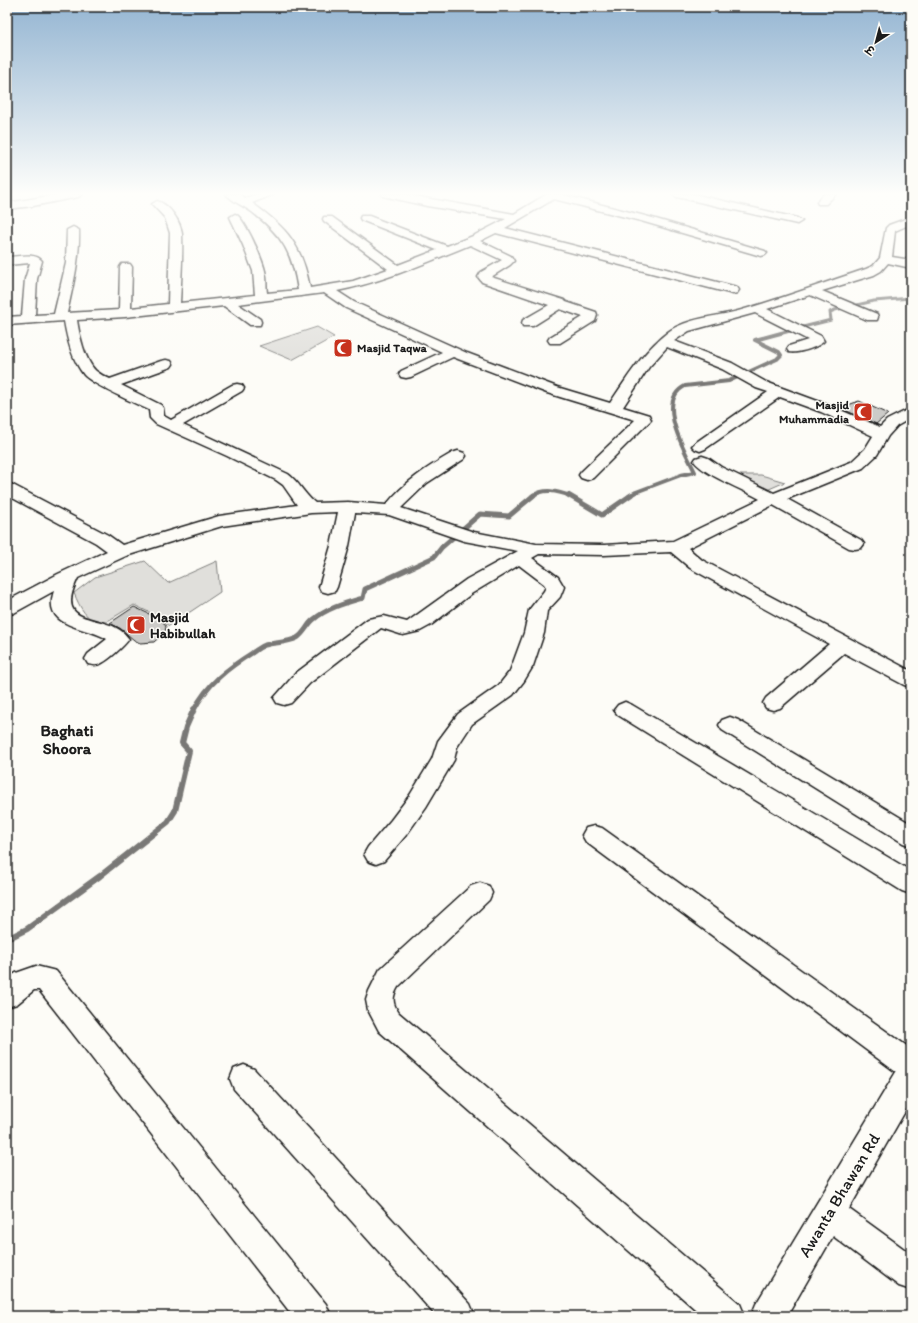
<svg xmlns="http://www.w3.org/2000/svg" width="918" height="1323" viewBox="0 0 918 1323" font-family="Itim,'Playpen Sans Deva',sans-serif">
  <rect width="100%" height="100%" fill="#fdfcf7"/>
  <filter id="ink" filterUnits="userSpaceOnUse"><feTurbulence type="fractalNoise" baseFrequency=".025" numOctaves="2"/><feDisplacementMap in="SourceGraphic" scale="8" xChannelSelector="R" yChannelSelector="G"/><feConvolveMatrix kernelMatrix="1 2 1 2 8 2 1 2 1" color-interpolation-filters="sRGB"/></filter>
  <g filter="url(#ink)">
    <g fill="#e0dfdb" stroke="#7e7e7c">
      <path d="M 317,327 L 334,337 L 292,360 L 259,346 Z"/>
      <path d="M 733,475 L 761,475 L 785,482 L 767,490 Z"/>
      <path d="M 145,561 L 168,583 L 217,561 L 220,592 L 169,626 L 155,615 L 134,605 L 101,625 C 86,619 80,608 74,593 L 95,577 Z"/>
    </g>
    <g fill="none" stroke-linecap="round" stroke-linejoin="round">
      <path stroke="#797876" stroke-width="3" d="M 799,328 L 831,320 L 830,312 L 835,310 L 874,301 L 911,298"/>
      <g stroke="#797876" stroke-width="4">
        <path d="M 532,496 C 545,488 557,491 570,496"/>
        <path d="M 629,496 L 636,492 L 681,475 L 695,472 C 685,451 655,401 685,386 L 729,381 L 777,359 L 781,355 L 779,352 L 755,340 L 803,327"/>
      </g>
      <g stroke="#797876" stroke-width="5">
        <path d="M 568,495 L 602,515 L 631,495"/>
        <path d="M 194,710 C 207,684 228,668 252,653 C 256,650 260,647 265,645 C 275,642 287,643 297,638 C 304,634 307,625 313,620 C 327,608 346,603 363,598 L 365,589 L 434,557 L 442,547 L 480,514 L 509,516 L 534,495"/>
      </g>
      <path stroke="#797876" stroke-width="6" d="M 7,939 L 27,929 L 100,876 L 168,822 L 175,811 L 189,751 L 182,743 L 186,727 L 194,709"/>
    </g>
    <g fill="#cccbc8" stroke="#1c1c1c">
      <path d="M 859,401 L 888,414 L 876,424 L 840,408 Z"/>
      <path d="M 134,607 L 160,619 L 164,623 L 166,627 L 165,632 L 154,642 L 140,643 L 134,640 L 121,629 L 110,623 Z"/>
    </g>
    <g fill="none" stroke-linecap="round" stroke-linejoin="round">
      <defs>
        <g id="minor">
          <path d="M 60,194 L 83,194 L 78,197 L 33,206 L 7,209 L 7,203 Z"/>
          <path d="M 226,194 L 239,194 L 245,198 L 257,194 L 274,194 L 252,203 C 287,228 302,245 310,288 L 353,281 L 388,269 L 324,221 L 323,219 L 324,217 L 332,217 L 398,265 L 437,250 L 361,220 L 360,218 L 361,216 L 369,216 L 447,246 L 473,236 L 506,219 L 427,206 L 383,196 L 382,194 L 403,194 L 514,214 L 547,194 L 560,194 L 649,217 L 765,251 L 767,253 L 765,255 L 761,256 L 641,221 L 554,199 L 505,228 L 737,287 L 739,290 L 737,293 L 733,294 L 496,233 L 480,241 L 511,256 L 514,261 L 510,265 L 491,277 L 564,300 L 566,302 L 596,312 L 597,315 L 595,321 L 560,343 L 550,343 L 548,340 L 550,337 L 583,317 L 560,309 L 533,326 L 523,326 L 522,323 L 523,320 L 549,305 L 482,282 L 478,277 L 481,272 L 502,260 L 470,245 C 427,262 384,282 337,291 L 354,302 L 467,353 L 557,387 L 610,403 C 627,378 644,350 668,332 C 687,318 715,317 738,311 C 781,299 823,283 866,269 L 873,266 L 880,258 L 886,228 L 889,225 L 911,217 L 911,224 L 895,231 L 892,257 L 911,260 L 911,268 L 888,263 L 881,271 L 874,275 L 822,291 L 877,314 L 878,317 L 877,320 L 867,320 L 810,295 L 767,309 L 821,336 L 824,341 C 819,347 797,354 789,352 L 787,349 L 789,346 L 808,340 L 755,313 L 689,331 L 674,341 L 732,363 L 766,382 L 831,406 L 880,427 L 887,420 L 911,408 L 911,418 L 897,426 L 888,436 L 877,455 L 863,468 L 787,499 L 861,540 L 864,544 L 861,548 L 855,549 L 849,548 L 773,505 L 688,548 L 702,560 L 911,671 L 911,687 L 904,685 L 844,653 L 780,708 L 773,710 L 766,708 L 763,703 L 766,698 L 829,644 L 690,568 L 671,552 L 604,555 L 539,554 L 532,558 L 558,577 L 564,587 L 560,597 L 547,611 L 544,633 L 533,666 L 524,681 L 513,695 L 472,724 L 457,747 L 454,760 L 426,807 L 407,834 L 384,861 L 376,864 L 368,861 L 364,854 L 368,847 L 391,820 L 410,795 L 432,759 L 438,741 L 458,714 L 499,685 L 510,671 L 524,633 L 529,610 L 544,591 L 546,587 L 544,584 L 519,565 L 471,594 L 431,625 L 420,631 L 403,635 L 381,628 L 310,683 L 291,703 L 284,705 L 277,703 L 274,698 L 296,673 L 368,619 L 384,616 L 407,622 L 467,579 L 518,551 L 464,541 L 389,515 L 355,513 L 349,546 L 337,587 L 335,591 L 328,593 L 321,591 L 319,587 L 331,546 L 338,512 L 311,513 L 222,526 L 126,556 L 78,578 C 51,633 110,609 129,639 C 124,646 108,661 100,664 C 96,666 93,665 88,664 L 85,659 L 88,654 L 107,639 C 87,626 41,629 54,591 L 14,613 L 7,615 L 7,601 L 58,574 L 107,551 L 96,543 L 7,495 L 7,483 L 13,485 L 108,535 L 122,545 L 219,516 L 297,505 L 283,485 L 276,480 L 227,456 L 156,424 L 150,418 L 149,410 C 135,403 93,385 84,375 C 72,360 67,339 64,321 L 7,325 L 7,317 L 22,316 L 25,279 L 30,263 L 7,265 L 7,257 C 17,257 35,252 42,261 L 37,279 L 35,315 L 54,314 L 66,263 L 67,230 L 73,227 L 79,230 C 80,259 73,285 67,313 L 119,310 L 120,267 L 122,264 L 130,264 L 132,267 L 131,308 L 168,304 L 170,233 L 165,218 L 152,204 L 157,201 C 169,204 181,222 182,234 C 183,257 181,281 180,303 L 255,295 L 253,271 L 243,245 L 230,217 L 235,214 C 244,216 263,261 265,271 C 267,278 266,286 267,293 L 298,290 C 292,252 283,236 252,212 C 244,206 233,202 226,194 ZM 324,293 L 346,308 L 442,352 L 401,371 L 399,374 L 401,377 L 406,378 L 411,377 L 453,357 L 547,393 L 635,420 L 581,472 L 579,475 L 581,478 L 587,480 L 593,478 L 651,420 L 649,415 L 623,407 L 649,367 L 667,347 L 722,369 L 756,388 L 768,392 L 695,443 L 692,446 L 695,449 L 700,451 L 705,449 L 780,397 L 821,412 L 873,436 L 865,449 L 851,462 L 774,493 L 721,467 L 708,458 L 702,456 L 696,458 L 694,461 C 704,475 744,490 760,499 L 673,541 L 604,545 L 536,544 L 474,532 L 401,508 L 427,483 L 464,459 L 466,456 L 464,453 L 458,451 L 452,453 C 428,467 404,482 386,505 L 348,502 L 315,503 C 304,494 299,482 288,474 L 183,425 L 242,391 L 244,388 L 242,385 L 237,384 L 232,385 L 171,420 L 164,416 L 163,408 L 161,405 L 121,385 L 171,367 L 173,364 L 171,361 L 166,360 L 161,361 L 110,379 C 105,377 100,374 96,371 C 85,361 79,334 77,320 L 125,317 L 224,306 L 250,325 L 260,325 L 261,322 L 260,319 L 238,304 Z"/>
          <path d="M 672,194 L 693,194 L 797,218 L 802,221 L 797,224 L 677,197 Z"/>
          <path d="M 824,194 L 836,194 L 826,204 L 818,204 L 817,202 Z"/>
          <path d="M 625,702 L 632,705 L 911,871 L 911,894 L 902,891 L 618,715 L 614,710 L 618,705 Z"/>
          <path d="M 730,717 L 738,720 L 911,824 L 911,846 L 903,843 L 722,730 L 719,725 L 722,720 Z"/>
          <path d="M 594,826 L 602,828 L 911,1049 L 911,1101 L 849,1209 L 911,1254 L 911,1290 L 899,1286 L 833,1236 L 787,1316 L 751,1316 L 756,1304 L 896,1072 L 586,842 L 582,835 L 586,828 Z"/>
          <path d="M 480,883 L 489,886 L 492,893 L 489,900 L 398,987 C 392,997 392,1003 399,1013 L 740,1304 L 745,1316 L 703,1316 L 379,1031 L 368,1010 L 366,1000 L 369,991 L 380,969 L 471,886 Z"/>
          <path d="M 36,966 L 56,971 L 326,1304 L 331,1316 L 293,1316 L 39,990 L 34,990 L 17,1004 L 7,1007 L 7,979 L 16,973 Z"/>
          <path d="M 244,1065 L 254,1069 L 470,1304 L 475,1316 L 436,1316 L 234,1089 L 230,1079 L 234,1069 Z"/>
        </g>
      </defs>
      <use href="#minor" stroke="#1c1c1c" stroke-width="3"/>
      <use href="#minor" fill="#fdfcf7" fill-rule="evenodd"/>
    </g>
  </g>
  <linearGradient id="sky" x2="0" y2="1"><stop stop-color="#94b5d2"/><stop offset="0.51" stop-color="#fefefb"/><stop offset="1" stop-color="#fefefb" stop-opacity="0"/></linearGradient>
  <rect width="918" height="380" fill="url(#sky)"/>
  <defs>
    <symbol id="mosque-square" viewBox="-11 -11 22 22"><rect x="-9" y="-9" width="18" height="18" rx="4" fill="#c8321e" stroke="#fdfcf7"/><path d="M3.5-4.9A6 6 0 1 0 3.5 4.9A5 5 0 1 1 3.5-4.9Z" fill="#fff"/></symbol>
  </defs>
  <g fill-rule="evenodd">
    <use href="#mosque-square" x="332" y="337" width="22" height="22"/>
    <use href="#mosque-square" x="852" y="401" width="22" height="22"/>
    <use href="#mosque-square" x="125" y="614" width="22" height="22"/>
  </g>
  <g text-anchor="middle" stroke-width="3" stroke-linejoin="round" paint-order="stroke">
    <g font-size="12" font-weight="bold" fill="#1c1c1c" stroke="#fdfcf7" text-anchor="start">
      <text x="357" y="352">Masjid Taqwa</text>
      <text x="849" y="409" text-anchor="end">Masjid<tspan x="849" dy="14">Muhammadia</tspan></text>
    </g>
    <g font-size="14" font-weight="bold" fill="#1c1c1c" stroke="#fdfcf7" text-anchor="start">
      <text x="150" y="622">Masjid<tspan x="150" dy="16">Habibullah</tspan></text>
    </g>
    <g font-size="16" font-weight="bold" fill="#1c1c1c" stroke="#fdfcf7">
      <text x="67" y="736">Baghati<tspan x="67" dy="18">Shoora</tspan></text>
    </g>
    <g font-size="17" fill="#1c1c1c" stroke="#fdfcf7">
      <text transform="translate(839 1195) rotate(-59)" y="6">Awanta Bhawan Rd</text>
    </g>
  </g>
  <rect width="918" height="1323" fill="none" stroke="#fdfcf7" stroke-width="24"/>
  <rect x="12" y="12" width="894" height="1299" fill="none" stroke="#1c1c1c" stroke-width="1.5" filter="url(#ink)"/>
  <g transform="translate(876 42) rotate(216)" stroke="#fdfcf7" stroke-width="3" paint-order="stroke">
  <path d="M0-3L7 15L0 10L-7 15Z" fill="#1c1c1c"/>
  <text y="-6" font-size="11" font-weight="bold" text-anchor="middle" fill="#1c1c1c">उ</text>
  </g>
</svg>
